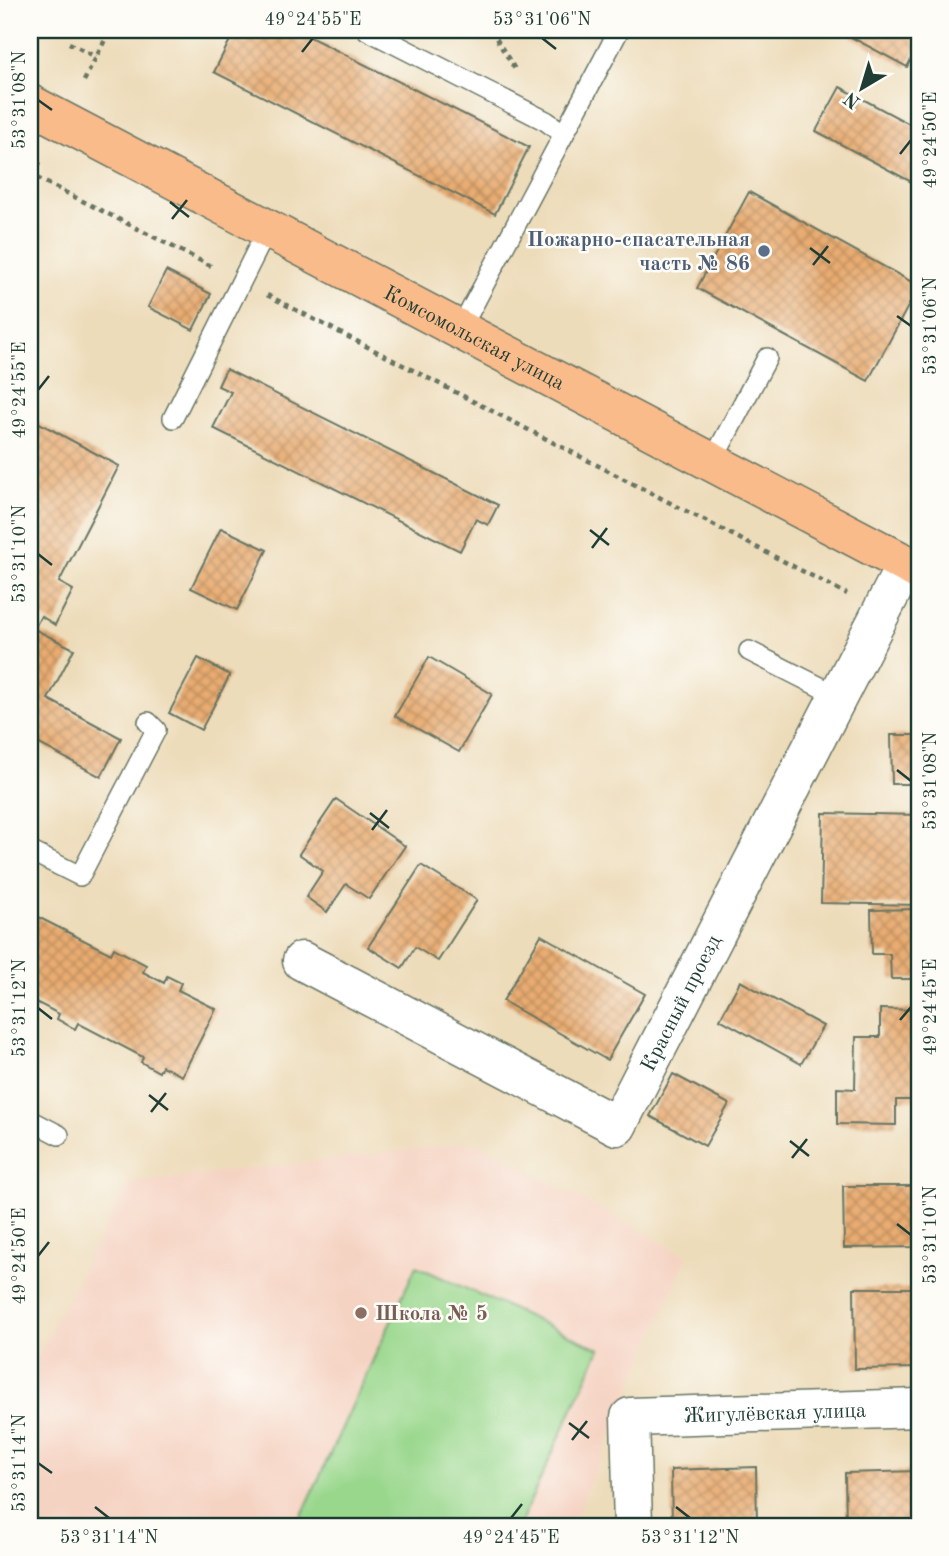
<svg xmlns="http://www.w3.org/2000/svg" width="949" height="1556" viewBox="0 0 949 1556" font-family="'Old Standard TT',serif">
  <defs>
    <pattern id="building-cross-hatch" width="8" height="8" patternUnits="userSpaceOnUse" patternTransform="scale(1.75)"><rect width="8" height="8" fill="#e9ac71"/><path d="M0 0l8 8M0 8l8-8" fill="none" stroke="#bc8d5e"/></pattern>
  </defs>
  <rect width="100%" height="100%" fill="#fdfcf7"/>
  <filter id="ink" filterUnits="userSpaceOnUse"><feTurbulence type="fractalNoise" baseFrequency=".0143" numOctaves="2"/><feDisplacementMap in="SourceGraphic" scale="14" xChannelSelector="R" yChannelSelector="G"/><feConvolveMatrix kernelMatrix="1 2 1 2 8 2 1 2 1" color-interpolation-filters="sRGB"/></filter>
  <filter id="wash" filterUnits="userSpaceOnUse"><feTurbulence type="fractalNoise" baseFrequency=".00686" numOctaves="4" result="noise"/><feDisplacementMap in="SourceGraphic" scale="28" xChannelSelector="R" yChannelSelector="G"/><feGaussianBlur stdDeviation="1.57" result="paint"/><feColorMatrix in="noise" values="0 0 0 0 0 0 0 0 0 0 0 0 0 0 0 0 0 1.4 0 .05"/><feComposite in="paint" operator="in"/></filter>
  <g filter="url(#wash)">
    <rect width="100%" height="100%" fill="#eddcba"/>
    <path fill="#f5d3c2" d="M 476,1142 L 687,1256 L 572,1526 L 30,1526 L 30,1369 L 129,1183 Z"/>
    <path fill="#99d78c" stroke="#5c8a60" stroke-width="2" d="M 416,1266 L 600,1349 L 519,1526 L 297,1526 Z"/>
    <g id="blocks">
      <g fill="url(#building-cross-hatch)">
        <path d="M 235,30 L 296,30 L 529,147 L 495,214 L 214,72 Z"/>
        <path d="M 855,30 L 919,30 L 919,44 L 907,67 L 851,37 Z"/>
        <path d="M 840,87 L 919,129 L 919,186 L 816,131 Z"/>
        <path d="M 749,192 L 919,286 L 868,381 L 697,288 Z"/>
        <path d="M 166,271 L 211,294 L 193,330 L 148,307 Z"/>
        <path d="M 226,369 L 498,505 L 488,525 L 476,519 L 460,551 L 213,428 L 231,392 L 218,386 Z"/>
        <path d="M 30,418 L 119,466 L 59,582 L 73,590 L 55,625 L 41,616 L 34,629 L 74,649 L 48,699 L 121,738 L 101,777 L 30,739 Z"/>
        <path d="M 221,528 L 267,550 L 237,610 L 191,588 Z"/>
        <path d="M 429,657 L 492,694 L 459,752 L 395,716 Z"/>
        <path d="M 198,658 L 230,675 L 201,730 L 169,713 Z"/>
        <path d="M 891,735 L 919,735 L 919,784 L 892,784 Z"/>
        <path d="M 336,799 L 405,846 L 369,899 L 346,884 L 327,912 L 306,897 L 323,871 L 299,854 Z"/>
        <path d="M 823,813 L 919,815 L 919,905 L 821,903 Z"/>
        <path d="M 421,865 L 477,900 L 438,961 L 415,947 L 402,968 L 368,947 Z"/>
        <path d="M 919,909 L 919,979 L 891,979 L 890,954 L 872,954 L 871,910 Z"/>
        <path d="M 30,913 L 111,954 L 114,948 L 146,965 L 143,972 L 164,983 L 167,976 L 181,983 L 178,990 L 216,1009 L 182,1076 L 162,1066 L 159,1072 L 141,1062 L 143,1057 L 78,1023 L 75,1029 L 57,1019 L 59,1014 L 30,999 Z"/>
        <path d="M 541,935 L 645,994 L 607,1060 L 503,1001 Z"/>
        <path d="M 740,981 L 823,1026 L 801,1064 L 720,1019 Z"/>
        <path d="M 880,1009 L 919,1010 L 919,1100 L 896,1100 L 896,1125 L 837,1124 L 837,1088 L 855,1089 L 856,1037 L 880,1037 Z"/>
        <path d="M 673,1074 L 729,1104 L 705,1146 L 650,1116 Z"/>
        <path d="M 843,1186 L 919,1186 L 919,1247 L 844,1248 Z"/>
        <path d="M 854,1288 L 919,1288 L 919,1368 L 855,1369 Z"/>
        <path d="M 756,1467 L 757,1526 L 672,1526 L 671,1470 Z"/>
        <path d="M 919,1471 L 919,1526 L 846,1526 L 845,1473 Z"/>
      </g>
    </g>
  </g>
  <g filter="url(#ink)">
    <use href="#blocks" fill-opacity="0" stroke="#677563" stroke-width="2"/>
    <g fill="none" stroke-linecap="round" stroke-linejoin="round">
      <defs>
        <g id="service">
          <path d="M 367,30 L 546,121 L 564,134 L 460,330"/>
          <path d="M 564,134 L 619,30"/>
          <path d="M 173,418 L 267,230"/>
          <path d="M 712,462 L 767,358"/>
          <path d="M 749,651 L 838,696"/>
          <path d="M 30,851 L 80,876 L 156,730 L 148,722"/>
          <path d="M 30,1120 L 59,1135"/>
        </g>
        <g id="minor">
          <path id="s1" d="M 302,961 L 617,1126 L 906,564"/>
          <path id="s2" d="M 633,1526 L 630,1417 L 919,1408"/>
        </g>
        <g id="primary">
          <path id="s3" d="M 30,104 L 919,571"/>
        </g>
      </defs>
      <use href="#service" stroke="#677563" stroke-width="22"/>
      <use href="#minor" stroke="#677563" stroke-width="41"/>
      <use href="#primary" stroke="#677563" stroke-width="41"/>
      <g stroke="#677563" stroke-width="4.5" stroke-dasharray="5 5" stroke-linecap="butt">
        <path d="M 491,30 L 516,71"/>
        <path d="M 69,43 L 96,57"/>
        <path d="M 84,81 L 110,30"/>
        <path d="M 40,162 L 33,176 L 215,268"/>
        <path d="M 267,295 L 847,594"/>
      </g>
      <use href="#service" stroke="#fff" stroke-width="19"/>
      <use href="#minor" stroke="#fff" stroke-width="38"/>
      <use href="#primary" stroke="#fabb8b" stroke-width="38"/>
    </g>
  </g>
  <path fill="none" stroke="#1f3d34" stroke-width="2.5" d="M 542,38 L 556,49M 302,52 L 313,38M 38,100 L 52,110M 900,154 L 911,140M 170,202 L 189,217M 172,219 L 187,200M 810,248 L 830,263M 813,265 L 828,246M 897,316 L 911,326M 38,390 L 49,376M 590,530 L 609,545M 592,548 L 607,528M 38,554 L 52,565M 897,770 L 911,781M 370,813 L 389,828M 372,830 L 387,810M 38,1008 L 52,1019M 900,1020 L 911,1007M 149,1095 L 168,1110M 151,1112 L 166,1093M 790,1141 L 809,1156M 792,1158 L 807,1139M 897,1224 L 911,1235M 38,1256 L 49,1242M 569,1423 L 589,1438M 572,1440 L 587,1421M 38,1463 L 52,1473M 95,1507 L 109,1518M 676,1507 L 690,1518M 511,1518 L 522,1504"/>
  <circle fill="#5c6f8a" stroke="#fdfcf7" stroke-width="2.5" cx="764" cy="251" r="7"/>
  <circle fill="#8d6e63" stroke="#fdfcf7" stroke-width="2.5" cx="361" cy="1313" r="7"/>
  <g text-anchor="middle" stroke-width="5" stroke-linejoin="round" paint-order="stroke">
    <g font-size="21" font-weight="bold" fill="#4e5e75" stroke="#fdfcf7" text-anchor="end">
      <text x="750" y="246">Пожарно-спасательная<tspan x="750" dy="24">часть № 86</tspan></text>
    </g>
    <g font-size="21" fill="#1f3d34" stroke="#fdfcf7">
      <text dy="7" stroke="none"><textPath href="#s3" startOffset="502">Комсомольская улица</textPath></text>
      <text dy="7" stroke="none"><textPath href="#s1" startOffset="494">Красный проезд</textPath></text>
      <text dy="7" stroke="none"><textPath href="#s2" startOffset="254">Жигулёвская улица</textPath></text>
    </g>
    <g font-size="21" font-weight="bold" fill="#785e54" stroke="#fdfcf7" text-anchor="start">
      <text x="375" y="1320">Школа № 5</text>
    </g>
  </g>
  <rect width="949" height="1556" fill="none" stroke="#fdfcf7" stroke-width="77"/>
  <g transform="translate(862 88) rotate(218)" stroke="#fdfcf7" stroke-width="5" paint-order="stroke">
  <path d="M0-5L12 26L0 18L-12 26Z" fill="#1f3d34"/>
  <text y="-10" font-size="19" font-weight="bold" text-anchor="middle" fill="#1f3d34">N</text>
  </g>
  <rect x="38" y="38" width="873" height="1480" fill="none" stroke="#1f3d34" stroke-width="2.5"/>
  <g font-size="18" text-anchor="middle" fill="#1f3d34">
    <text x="313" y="25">49°24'55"E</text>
    <text x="542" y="25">53°31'06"N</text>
    <text transform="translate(19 100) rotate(-90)" y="6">53°31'08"N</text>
    <text transform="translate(930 140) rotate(-90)" y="6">49°24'50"E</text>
    <text transform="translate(930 326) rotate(-90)" y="6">53°31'06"N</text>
    <text transform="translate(19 390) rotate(-90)" y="6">49°24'55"E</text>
    <text transform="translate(19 554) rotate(-90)" y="6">53°31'10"N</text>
    <text transform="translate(930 781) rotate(-90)" y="6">53°31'08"N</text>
    <text transform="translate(930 1007) rotate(-90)" y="6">49°24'45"E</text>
    <text transform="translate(19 1008) rotate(-90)" y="6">53°31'12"N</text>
    <text transform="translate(930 1235) rotate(-90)" y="6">53°31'10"N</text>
    <text transform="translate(19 1256) rotate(-90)" y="6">49°24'50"E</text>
    <text transform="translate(19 1463) rotate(-90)" y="6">53°31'14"N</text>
    <text x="109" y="1543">53°31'14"N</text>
    <text x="511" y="1543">49°24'45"E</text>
    <text x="690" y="1543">53°31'12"N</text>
  </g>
</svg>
